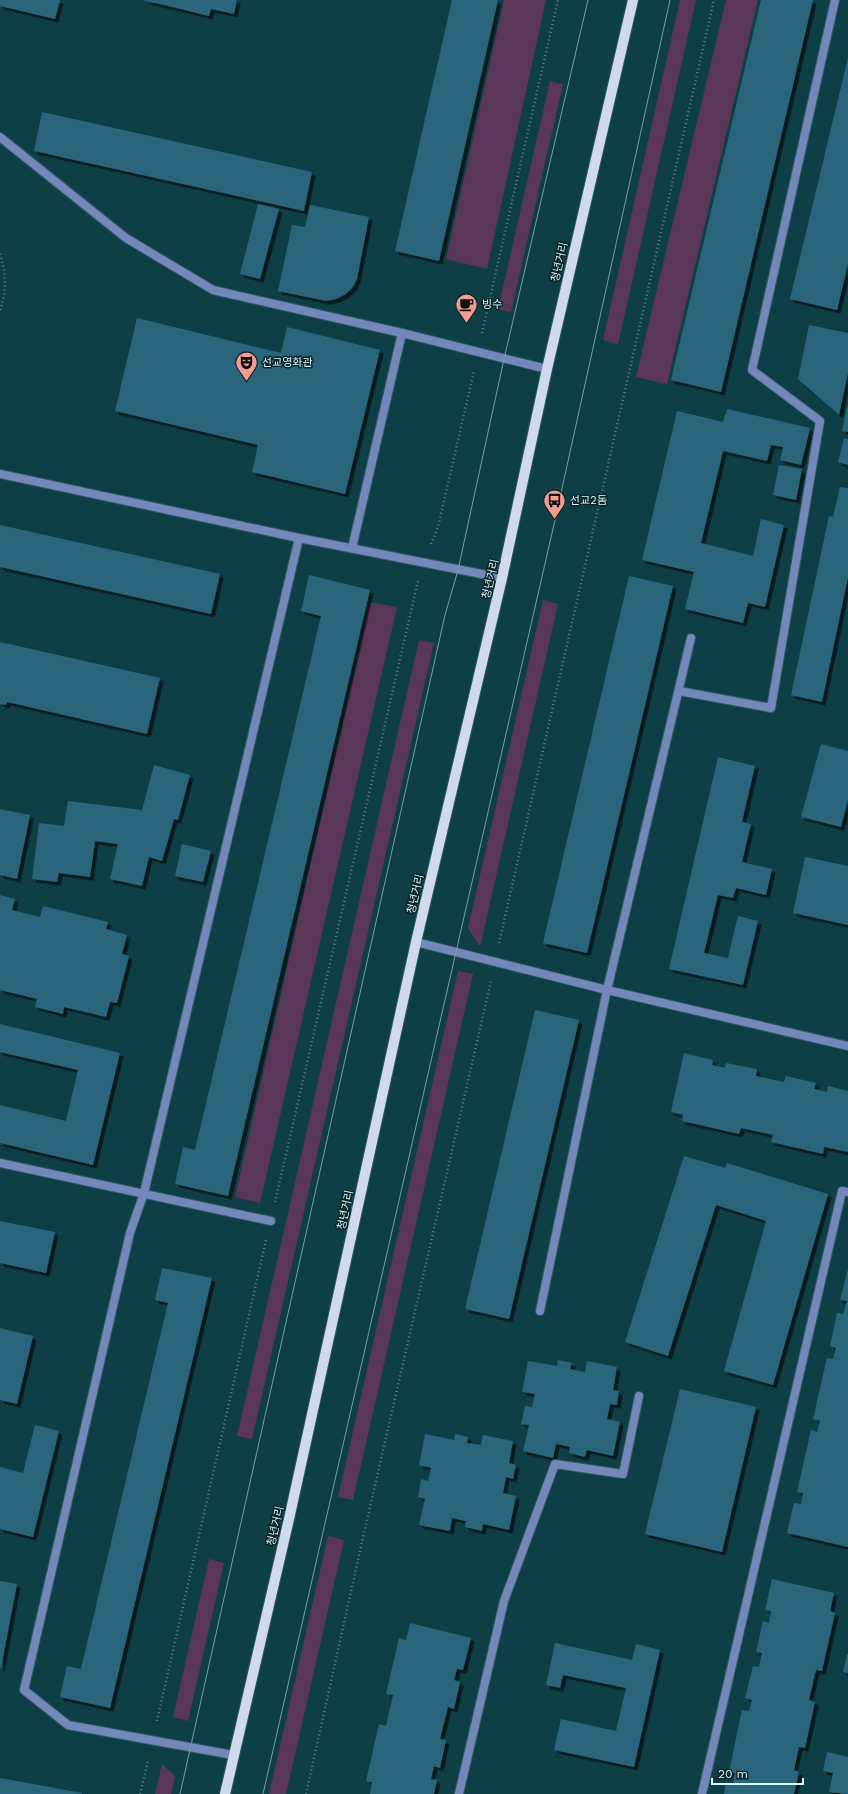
<svg xmlns="http://www.w3.org/2000/svg" width="848" height="1794" viewBox="0 0 848 1794" font-family="'Work Sans','Noto Sans KR',sans-serif">
  <defs>
    <filter id="shadow"><feDropShadow dx="3.5" dy="3.5" stdDeviation="0" flood-color="#0009"/></filter>
  </defs>
  <rect width="100%" height="100%" fill="#0f3f46"/>
  <g fill="#5a3759">
    <path d="M 504,0 L 546,0 L 487,269 L 446,259 Z"/>
    <path d="M 680,0 L 696,0 L 618,344 L 603,340 Z"/>
    <path d="M 726,0 L 758,0 L 667,384 L 636,377 Z"/>
    <path d="M 550,81 L 563,84 L 511,312 L 498,309 Z"/>
    <path d="M 543,600 L 558,604 L 480,947 L 468,928 Z"/>
    <path d="M 370,602 L 397,607 L 260,1203 L 235,1197 Z"/>
    <path d="M 419,640 L 434,643 L 252,1439 L 237,1436 Z"/>
    <path d="M 458,971 L 473,974 L 353,1500 L 338,1497 Z"/>
    <path d="M 328,1536 L 344,1540 L 286,1794 L 269,1794 Z"/>
    <path d="M 209,1559 L 224,1563 L 188,1721 L 173,1717 Z"/>
    <path d="M 162,1764 L 175,1776 L 171,1794 L 155,1794 Z"/>
  </g>
  <g fill="#2b657c" filter="url(#shadow)">
    <path d="M 0,0 L 60,0 L 55,19 L 0,6 Z"/>
    <path d="M 143,0 L 237,0 L 234,14 L 211,9 L 209,16 Z"/>
    <path d="M 452,0 L 498,0 L 439,261 L 395,251 Z"/>
    <path d="M 761,0 L 813,0 L 721,392 L 671,380 Z"/>
    <path d="M 848,58 L 848,264 L 837,310 L 790,299 Z"/>
    <path d="M 42,112 L 312,172 L 304,211 L 34,151 Z"/>
    <path d="M 258,204 L 279,209 L 260,279 L 240,274 Z"/>
    <path d="M 310,205 L 369,217 L 357,279 L 353,287 L 346,294 L 336,299 L 326,301 L 278,291 L 292,225 L 305,227 Z"/>
    <path d="M 137,318 L 281,353 L 287,327 L 380,350 L 345,494 L 252,472 L 258,445 L 115,411 Z"/>
    <path d="M 809,325 L 848,333 L 848,373 L 839,415 L 798,379 Z"/>
    <path d="M 847,406 L 848,407 L 848,432 L 842,431 Z"/>
    <path d="M 727,409 L 810,428 L 801,465 L 780,460 L 783,447 L 771,445 L 767,461 L 723,451 L 701,543 L 753,556 L 761,519 L 784,525 L 765,607 L 748,603 L 743,623 L 685,609 L 694,572 L 642,560 L 677,411 L 723,422 Z"/>
    <path d="M 844,438 L 848,439 L 848,465 L 838,462 Z"/>
    <path d="M 779,465 L 802,469 L 796,500 L 773,495 Z"/>
    <path d="M 840,487 L 848,488 L 848,577 L 822,702 L 791,695 L 829,516 L 833,517 Z"/>
    <path d="M 0,525 L 220,574 L 211,614 L 0,567 Z"/>
    <path d="M 309,575 L 370,590 L 228,1196 L 175,1184 L 183,1147 L 195,1150 L 321,616 L 301,611 Z"/>
    <path d="M 629,576 L 673,586 L 587,953 L 543,943 Z"/>
    <path d="M 0,642 L 160,678 L 147,734 L 7,702 L 6,705 L 0,704 Z"/>
    <path d="M 821,744 L 848,751 L 848,800 L 841,827 L 801,817 Z"/>
    <path d="M 718,757 L 755,766 L 742,822 L 751,824 L 742,862 L 772,869 L 766,895 L 736,888 L 733,898 L 718,895 L 704,953 L 728,958 L 738,916 L 758,921 L 743,985 L 669,969 Z"/>
    <path d="M 154,765 L 190,775 L 178,820 L 174,819 L 162,861 L 149,857 L 142,886 L 110,879 L 118,844 L 95,841 L 90,877 L 59,873 L 57,882 L 32,879 L 39,823 L 64,826 L 68,801 L 142,810 Z"/>
    <path d="M 0,809 L 30,815 L 17,879 L 0,875 Z"/>
    <path d="M 182,844 L 211,851 L 203,882 L 175,876 Z"/>
    <path d="M 805,857 L 848,866 L 848,925 L 793,913 Z"/>
    <path d="M 0,895 L 15,899 L 12,910 L 40,917 L 43,906 L 108,922 L 106,929 L 127,935 L 122,954 L 129,956 L 117,1003 L 110,1002 L 106,1017 L 64,1007 L 63,1014 L 35,1007 L 37,999 L 0,990 Z"/>
    <path d="M 535,1010 L 579,1020 L 509,1319 L 465,1309 Z"/>
    <path d="M 0,1024 L 120,1053 L 93,1165 L 0,1143 L 0,1105 L 66,1121 L 78,1070 L 0,1052 Z"/>
    <path d="M 684,1053 L 713,1060 L 712,1065 L 725,1068 L 726,1063 L 757,1069 L 756,1076 L 784,1082 L 786,1076 L 816,1083 L 814,1089 L 827,1092 L 828,1086 L 848,1091 L 848,1152 L 824,1147 L 823,1154 L 771,1142 L 773,1135 L 741,1128 L 739,1134 L 682,1121 L 683,1115 L 671,1112 Z"/>
    <path d="M 684,1156 L 725,1168 L 727,1163 L 828,1194 L 773,1385 L 724,1371 L 766,1221 L 716,1205 L 668,1356 L 625,1342 Z"/>
    <path d="M 0,1221 L 55,1232 L 46,1273 L 0,1263 Z"/>
    <path d="M 162,1268 L 212,1278 L 110,1708 L 60,1697 L 67,1666 L 81,1669 L 168,1303 L 155,1300 Z"/>
    <path d="M 848,1269 L 848,1547 L 787,1533 L 794,1503 L 801,1504 L 803,1493 L 797,1492 L 811,1430 L 817,1432 L 820,1421 L 813,1419 L 827,1358 L 833,1359 L 836,1348 L 830,1346 L 837,1313 L 843,1314 L 847,1301 L 840,1300 Z"/>
    <path d="M 0,1328 L 33,1336 L 17,1404 L 0,1400 Z"/>
    <path d="M 558,1360 L 572,1363 L 570,1369 L 585,1372 L 587,1361 L 617,1367 L 613,1390 L 619,1391 L 617,1405 L 610,1404 L 607,1419 L 620,1422 L 613,1456 L 587,1450 L 585,1457 L 569,1453 L 570,1447 L 556,1444 L 553,1458 L 523,1451 L 529,1425 L 521,1424 L 525,1406 L 532,1407 L 535,1394 L 522,1392 L 528,1361 L 557,1366 Z"/>
    <path d="M 680,1389 L 756,1407 L 722,1552 L 645,1534 Z"/>
    <path d="M 35,1425 L 59,1431 L 33,1537 L 0,1529 L 0,1467 L 23,1473 Z"/>
    <path d="M 425,1434 L 454,1440 L 455,1434 L 468,1437 L 467,1443 L 481,1445 L 483,1435 L 513,1441 L 509,1463 L 516,1465 L 513,1479 L 506,1477 L 503,1493 L 516,1496 L 509,1530 L 483,1524 L 482,1531 L 465,1527 L 466,1521 L 452,1518 L 450,1531 L 419,1525 L 425,1499 L 418,1497 L 421,1479 L 428,1481 L 431,1468 L 419,1465 Z"/>
    <path d="M 772,1579 L 834,1593 L 830,1611 L 835,1613 L 822,1671 L 816,1670 L 809,1700 L 815,1702 L 805,1748 L 799,1747 L 794,1770 L 799,1772 L 794,1794 L 724,1794 L 726,1782 L 733,1784 L 735,1773 L 729,1772 L 742,1710 L 749,1711 L 752,1700 L 745,1698 L 753,1666 L 759,1667 L 762,1653 L 756,1652 L 763,1621 L 769,1623 L 771,1611 L 765,1610 Z"/>
    <path d="M 0,1581 L 17,1584 L 1,1668 L 0,1668 Z"/>
    <path d="M 410,1623 L 471,1638 L 463,1670 L 457,1669 L 454,1680 L 460,1682 L 454,1709 L 448,1707 L 440,1739 L 446,1740 L 440,1768 L 434,1766 L 431,1779 L 437,1780 L 434,1794 L 370,1794 L 372,1782 L 366,1781 L 379,1724 L 386,1726 L 393,1695 L 386,1694 L 399,1638 L 406,1640 Z"/>
    <path d="M 555,1643 L 632,1660 L 636,1644 L 660,1650 L 634,1767 L 554,1750 L 561,1719 L 616,1731 L 626,1688 L 563,1675 L 560,1688 L 546,1685 Z"/>
    <path d="M 847,1654 L 848,1654 L 848,1673 L 843,1672 Z"/>
    <path d="M 827,1752 L 848,1757 L 848,1794 L 829,1792 L 833,1773 L 823,1771 Z"/>
    <path d="M 0,1778 L 82,1793 L 82,1794 L 0,1794 Z"/>
  </g>
  <g fill="none" stroke-linecap="round" stroke-linejoin="round">
    <defs>
      <g id="service">
        <path d="M 679,691 L 771,708 L 820,421 L 752,370 L 835,0"/>
        <path d="M 416,942 L 607,990 L 848,1046"/>
        <path d="M 540,1311 L 607,990 L 691,638"/>
        <path d="M 459,1794 L 504,1601 L 555,1464 L 623,1474 L 639,1396"/>
        <path d="M 702,1794 L 842,1191 L 848,1192"/>
      </g>
      <g id="minor">
        <path d="M 0,137 L 126,238 L 213,290 L 402,333 L 547,369"/>
        <path d="M 0,474 L 299,538 L 502,578"/>
        <path d="M 352,548 L 402,333"/>
        <path d="M 0,1163 L 271,1221"/>
        <path d="M 233,1755 L 68,1725 L 24,1690 L 130,1233 L 144,1193 L 299,538"/>
      </g>
      <path id="primary" d="M 225,1794 L 289,1519 L 416,942 L 502,578 L 547,369 L 633,0"/>
    </defs>
    <use href="#service" stroke="#2f5d63" stroke-width="10"/>
    <use href="#minor" stroke="#2f5d63" stroke-width="10"/>
    <use href="#primary" stroke="#2f5d63" stroke-width="12"/>
    <g stroke="#5a838a" stroke-width="2.5" stroke-dasharray="1 3" stroke-linecap="butt">
      <path d="M 0,254 C 6,272 7,292 0,310"/>
      <path d="M 482,333 L 558,0"/>
      <path d="M 431,544 L 438,527 L 474,371"/>
      <path d="M 499,943 L 714,0"/>
      <path d="M 275,1202 L 418,581"/>
      <path d="M 157,1721 L 266,1240"/>
      <path d="M 140,1794 L 148,1761"/>
      <path d="M 306,1794 L 364,1533 L 491,981"/>
    </g>
    <use href="#service" stroke="#7487ba" stroke-width="8"/>
    <use href="#minor" stroke="#7487ba" stroke-width="8"/>
    <use href="#primary" stroke="#d1d9ee" stroke-width="10"/>
    <g stroke="#779da3" stroke-width="1">
      <path d="M 180,1794 L 445,615 L 458,570 L 504,359 L 588,0"/>
      <path d="M 263,1794 L 555,520 L 670,0"/>
    </g>
  </g>
  <defs>
    <symbol id="cafe-pin" viewBox="-11 -11 22 30"><path d="M0 17L-7.5 6A9.5 9.5 0 1 1 7.5 6Z" fill="#f59c91" stroke="#0a2427"/><path d="M-5.5-4.5H6V0H3Q3 3.5 0 3.5H-2.5Q-5.5 3.5-5.5 0ZM3-3.2v2h1.7v-2ZM-6 4.5H4V6H-6Z" fill="#111"/></symbol>
    <symbol id="theatre-pin" viewBox="-11 -11 22 30"><path d="M0 17L-7.5 6A9.5 9.5 0 1 1 7.5 6Z" fill="#f59c91" stroke="#0a2427"/><path d="M-5-5.5Q0-4 5-5.5V0Q5 5 0 6Q-5 5-5 0ZM-3.3-2.5H-1v1.5H-3.3ZM1-2.5H3.3v1.5H1ZM-2.8 1Q0 5.5 2.8 1Z" fill="#111"/></symbol>
    <symbol id="bus-pin" viewBox="-11 -11 22 30"><path d="M0 17L-7.5 6A9.5 9.5 0 1 1 7.5 6Z" fill="#f59c91" stroke="#0a2427"/><path d="M-5-6H5V4H4V6H2V4H-2V6H-4V4H-5ZM-3.5-4V0h7V-4ZM-3.5 1.2v1.5H-2V1.2ZM2 1.2v1.5H3.5V1.2Z" fill="#111"/></symbol>
  </defs>
  <g fill-rule="evenodd">
    <use href="#cafe-pin" x="454" y="292" width="25" height="34"/>
    <use href="#theatre-pin" x="234" y="350" width="25" height="34"/>
    <use href="#bus-pin" x="542" y="488" width="25" height="34"/>
  </g>
  <g text-anchor="middle" stroke-width="3" stroke-linejoin="round" paint-order="stroke">
    <g font-size="11" fill="#daf8fd" stroke="#0a2427">
      <text transform="translate(559 262) rotate(-77)" y="4">청년거리</text>
      <text transform="translate(490 579) rotate(-77)" y="4">청년거리</text>
      <text transform="translate(415 894) rotate(-77)" y="4">청년거리</text>
      <text transform="translate(345 1210) rotate(-78)" y="4">청년거리</text>
      <text transform="translate(275 1526) rotate(-77)" y="4">청년거리</text>
    </g>
    <g font-size="11" fill="#daf8fd" stroke="#0a2427" text-anchor="start">
      <text x="482" y="308">빙수</text>
      <text x="262" y="366">선교영화관</text>
      <text x="570" y="504">선교2돔</text>
    </g>
  </g>
  <path d="M712 1778v6h91v-6" fill="none" stroke="#daf8fd" stroke-width="2"/>
  <text x="718" y="1778" font-size="12" fill="#daf8fd" stroke="#0a2427" stroke-width="3" paint-order="stroke">20 m</text>
</svg>
